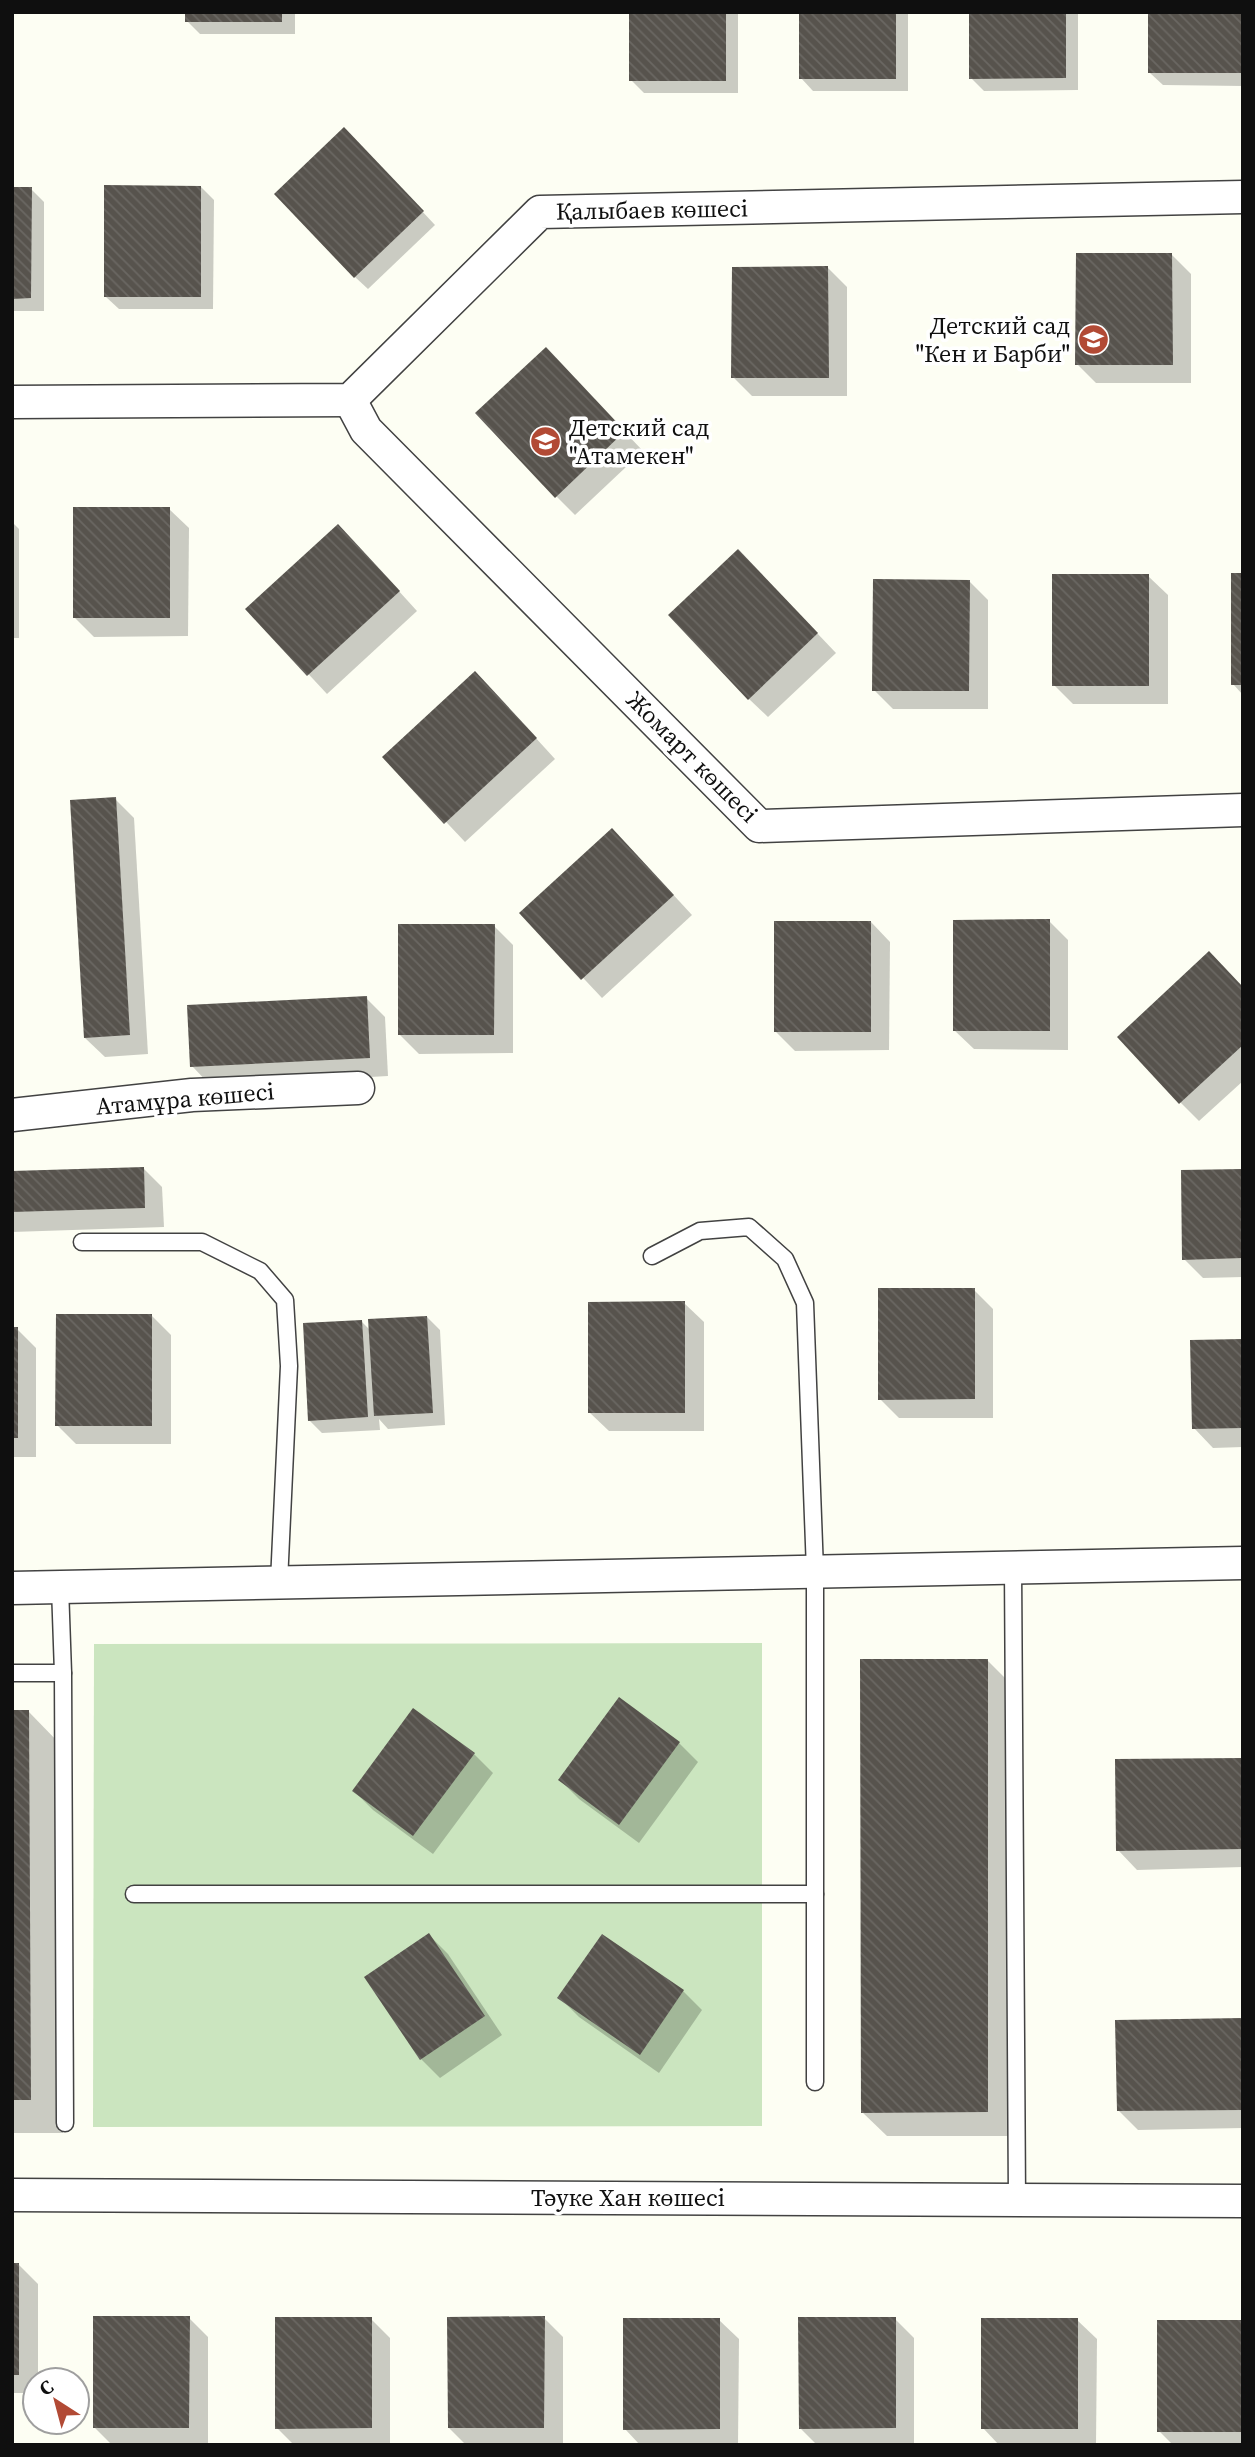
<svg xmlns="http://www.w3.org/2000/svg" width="1255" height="2457" viewBox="0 0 1255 2457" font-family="'Source Serif 4',serif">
  <defs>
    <pattern id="building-back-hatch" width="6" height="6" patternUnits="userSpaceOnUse" patternTransform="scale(1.75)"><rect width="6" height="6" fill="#57534d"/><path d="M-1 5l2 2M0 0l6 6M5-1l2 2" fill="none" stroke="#6a6762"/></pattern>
  </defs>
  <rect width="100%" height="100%" fill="#fdfef3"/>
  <path fill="#cbe5bf" d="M 762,1643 L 762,2126 L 93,2127 L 94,1644 Z"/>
  <g fill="#0003">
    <path d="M 187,12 L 295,12 L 295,34 L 200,34 L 187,21 Z"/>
    <path d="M 631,12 L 738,12 L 738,93 L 644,93 L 631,80 Z"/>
    <path d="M 801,12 L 908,12 L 908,91 L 813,91 L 801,78 Z"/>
    <path d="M 971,12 L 1078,12 L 1078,90 L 984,91 L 971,78 Z"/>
    <path d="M 1243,12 L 1243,86 L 1163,85 L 1150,73 Z"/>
    <path d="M 357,142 L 435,225 L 368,289 L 355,277 Z"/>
    <path d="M 201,187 L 214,200 L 213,309 L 119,309 L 106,297 Z"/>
    <path d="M 12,189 L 31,189 L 44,202 L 44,311 L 12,311 Z"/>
    <path d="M 1172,255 L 1191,274 L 1191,383 L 1096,383 L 1077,364 Z"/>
    <path d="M 828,268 L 847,287 L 847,396 L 752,396 L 733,377 Z"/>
    <path d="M 564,368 L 643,451 L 575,515 L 556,496 Z"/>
    <path d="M 169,509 L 189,528 L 188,636 L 94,637 L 75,618 Z"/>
    <path d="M 12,522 L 19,529 L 19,638 L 12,638 Z"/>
    <path d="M 357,545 L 417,611 L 327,694 L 248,609 Z"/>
    <path d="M 757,570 L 836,653 L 768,717 L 749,699 Z"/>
    <path d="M 1243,575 L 1243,695 L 1233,684 Z"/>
    <path d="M 1148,576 L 1168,595 L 1168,704 L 1073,704 L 1054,685 Z"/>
    <path d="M 969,581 L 988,600 L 988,709 L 893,709 L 874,690 Z"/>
    <path d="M 494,692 L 555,759 L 465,842 L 385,757 Z"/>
    <path d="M 115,799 L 134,818 L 148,1054 L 105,1057 L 85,1038 Z"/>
    <path d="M 631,849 L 692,915 L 602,998 L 522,913 Z"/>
    <path d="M 1049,921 L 1068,940 L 1068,1050 L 974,1049 L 954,1030 Z"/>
    <path d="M 871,922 L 890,942 L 889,1050 L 795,1051 L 776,1032 Z"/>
    <path d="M 494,926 L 513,945 L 513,1053 L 419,1054 L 400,1035 Z"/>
    <path d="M 1243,988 L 1243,1081 L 1199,1121 L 1180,1102 Z"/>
    <path d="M 366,998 L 385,1017 L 388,1076 L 211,1086 L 192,1066 Z"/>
    <path d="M 143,1168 L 162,1187 L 164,1227 L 12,1232 L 12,1173 Z"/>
    <path d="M 1243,1171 L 1243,1277 L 1203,1278 L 1184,1259 Z"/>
    <path d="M 974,1290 L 993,1309 L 993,1418 L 899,1418 L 880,1399 Z"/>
    <path d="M 684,1303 L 704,1322 L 704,1431 L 609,1431 L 589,1412 Z"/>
    <path d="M 152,1316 L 171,1335 L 171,1444 L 76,1444 L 57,1425 Z"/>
    <path d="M 427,1317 L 440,1330 L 445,1425 L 388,1429 L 379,1419 L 380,1430 L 322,1433 L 309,1420 L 362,1322 L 371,1331 Z"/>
    <path d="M 12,1329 L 17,1329 L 36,1348 L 36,1457 L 12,1457 Z"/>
    <path d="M 1243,1341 L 1243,1447 L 1213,1448 L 1194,1428 Z"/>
    <path d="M 988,1661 L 1012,1685 L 1012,2136 L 887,2136 L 862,2112 Z"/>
    <path d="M 619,1699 L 679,1743 L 698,1762 L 639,1843 L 579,1799 L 560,1780 Z"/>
    <path d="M 28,1711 L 61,1745 L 63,2133 L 12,2133 L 12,1712 Z"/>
    <path d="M 474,1754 L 493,1773 L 433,1854 L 373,1810 L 354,1791 Z"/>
    <path d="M 1243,1759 L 1243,1867 L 1137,1870 L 1118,1850 Z"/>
    <path d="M 429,1935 L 448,1954 L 502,2035 L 440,2078 L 421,2059 Z"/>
    <path d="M 683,1991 L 702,2010 L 659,2073 L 579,2017 L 560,1998 Z"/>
    <path d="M 1243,2020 L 1243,2128 L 1138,2130 L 1119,2111 Z"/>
    <path d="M 12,2265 L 19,2265 L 38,2284 L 38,2380 L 35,2380 L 35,2393 L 12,2393 Z"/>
    <path d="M 189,2318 L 208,2337 L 208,2445 L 112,2445 L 94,2427 Z"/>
    <path d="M 544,2318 L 563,2337 L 563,2445 L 466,2445 L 449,2428 Z"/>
    <path d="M 371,2319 L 390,2338 L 390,2445 L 294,2445 L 277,2428 Z"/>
    <path d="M 895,2319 L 914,2338 L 914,2445 L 817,2445 L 800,2428 Z"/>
    <path d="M 719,2320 L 739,2339 L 738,2445 L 640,2445 L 625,2429 Z"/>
    <path d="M 1077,2320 L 1097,2339 L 1096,2445 L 999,2445 L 983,2428 Z"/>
    <path d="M 1243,2322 L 1243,2445 L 1173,2445 L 1159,2431 Z"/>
  </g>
  <g fill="url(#building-back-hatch)">
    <rect x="185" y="12" width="97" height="10"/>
    <rect x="629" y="12" width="97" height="69"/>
    <rect x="799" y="12" width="97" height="67"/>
    <path d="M 969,12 L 1066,12 L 1066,78 L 969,79 Z"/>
    <rect x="1148" y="12" width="95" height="61"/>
    <path d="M 344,127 L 424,211 L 354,278 L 274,194 Z"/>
    <path d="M 104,185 L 201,186 L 201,297 L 104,297 Z"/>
    <path d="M 12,187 L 32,187 L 31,298 L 12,299 Z"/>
    <path d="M 1076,253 L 1172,253 L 1173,365 L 1075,365 Z"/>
    <path d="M 828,266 L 829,378 L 731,378 L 732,267 Z"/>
    <path d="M 546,347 L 625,431 L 555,498 L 475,413 Z"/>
    <rect x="73" y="507" width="97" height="111"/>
    <path d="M 338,524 L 400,591 L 307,676 L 245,609 Z"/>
    <path d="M 738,549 L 818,633 L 748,700 L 668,615 Z"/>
    <rect x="1231" y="573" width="12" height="112"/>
    <rect x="1052" y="574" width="97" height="112"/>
    <path d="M 873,579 L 970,580 L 969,691 L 872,691 Z"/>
    <path d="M 475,671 L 537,738 L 444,824 L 382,757 Z"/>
    <path d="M 116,797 L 130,1035 L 84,1038 L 70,800 Z"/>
    <path d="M 612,828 L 674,895 L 581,980 L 519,913 Z"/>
    <path d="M 1050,919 L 1050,1031 L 953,1031 L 953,920 Z"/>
    <rect x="774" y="921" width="97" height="111"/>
    <path d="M 398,924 L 495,924 L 494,1035 L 398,1035 Z"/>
    <path d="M 1209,951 L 1243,987 L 1243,1045 L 1179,1104 L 1117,1037 Z"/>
    <path d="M 367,996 L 370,1058 L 190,1067 L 187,1005 Z"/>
    <path d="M 144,1167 L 145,1208 L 12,1212 L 12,1171 Z"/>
    <path d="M 1243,1169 L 1243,1258 L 1182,1260 L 1181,1170 Z"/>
    <path d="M 878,1288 L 975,1288 L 975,1399 L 878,1400 Z"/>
    <path d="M 685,1301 L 685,1413 L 588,1413 L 588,1302 Z"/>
    <path d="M 56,1314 L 152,1314 L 152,1426 L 55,1426 Z"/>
    <path d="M 427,1316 L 433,1413 L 374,1416 L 368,1319 Z"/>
    <path d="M 362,1320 L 368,1417 L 308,1421 L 303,1323 Z"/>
    <rect x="12" y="1327" width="6" height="111"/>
    <path d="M 1243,1339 L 1243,1428 L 1192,1429 L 1190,1340 Z"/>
    <path d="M 860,1659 L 988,1659 L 988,2112 L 861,2113 Z"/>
    <path d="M 619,1697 L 680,1742 L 619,1825 L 558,1780 Z"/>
    <path d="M 413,1708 L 475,1753 L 413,1836 L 352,1791 Z"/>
    <path d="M 12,1710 L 29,1710 L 31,2100 L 12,2100 Z"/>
    <path d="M 1243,1758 L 1243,1849 L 1116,1851 L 1115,1759 Z"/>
    <path d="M 429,1933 L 485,2016 L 420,2060 L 364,1977 Z"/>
    <path d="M 602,1934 L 684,1990 L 640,2055 L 557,1998 Z"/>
    <path d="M 1243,2018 L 1243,2110 L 1117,2111 L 1115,2020 Z"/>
    <rect x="12" y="2263" width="7" height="112"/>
    <path d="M 93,2316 L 190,2316 L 189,2428 L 93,2428 Z"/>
    <path d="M 545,2316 L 544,2428 L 448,2428 L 447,2317 Z"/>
    <path d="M 275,2317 L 372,2317 L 372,2428 L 275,2429 Z"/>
    <path d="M 798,2317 L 896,2317 L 896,2428 L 799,2429 Z"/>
    <path d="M 623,2318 L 720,2318 L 720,2429 L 623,2430 Z"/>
    <rect x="981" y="2318" width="97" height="111"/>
    <rect x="1157" y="2320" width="86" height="112"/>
  </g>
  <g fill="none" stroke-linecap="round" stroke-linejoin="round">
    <defs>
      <g id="service">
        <path d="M 82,1242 L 202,1242 L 260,1271 L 285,1300 L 289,1366 L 279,1582"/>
        <path d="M 652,1256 L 700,1231 L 749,1227 L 785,1259 L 805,1303 L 815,1571 L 815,2082"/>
        <path d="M 1013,1567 L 1017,2200"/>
        <path d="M 60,1587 L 63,1673 L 65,2123"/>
        <path d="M 12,1673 L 63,1673"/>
        <path d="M 134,1894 L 815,1894"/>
      </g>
      <g id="minor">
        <path d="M 350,400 L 366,430 L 759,826 L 1243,810"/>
        <path d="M 12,402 L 350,400 L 540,212 L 1243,197"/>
        <path d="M 12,1115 L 192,1095 L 358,1088"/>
        <path d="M 12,1588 L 1243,1563"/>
        <path d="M 12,2195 L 1243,2201"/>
      </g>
    </defs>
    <use href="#service" stroke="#424242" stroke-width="19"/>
    <use href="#minor" stroke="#424242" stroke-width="35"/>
    <use href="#service" stroke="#fff" stroke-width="16"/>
    <use href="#minor" stroke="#fff" stroke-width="32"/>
  </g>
  <defs>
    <symbol id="school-disc" viewBox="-11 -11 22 22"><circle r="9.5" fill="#b24a35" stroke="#fff"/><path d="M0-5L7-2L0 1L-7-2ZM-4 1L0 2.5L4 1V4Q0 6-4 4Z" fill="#fff"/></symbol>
  </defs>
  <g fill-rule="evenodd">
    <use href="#school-disc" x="1076" y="322" width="35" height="35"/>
    <use href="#school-disc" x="528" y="424" width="35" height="35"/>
  </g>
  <g text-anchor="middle" stroke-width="7" stroke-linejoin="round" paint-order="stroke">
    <g font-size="24" fill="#0f0f0f" stroke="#fff">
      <text transform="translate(652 210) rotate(-1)" y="8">Қалыбаев көшесі</text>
      <text transform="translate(692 757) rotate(45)" y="8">Жомарт көшесі</text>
      <text transform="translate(185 1099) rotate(-5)" y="8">Атамұра көшесі</text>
      <text x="628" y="2206">Тәуке Хан көшесі</text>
    </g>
    <g font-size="24" fill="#0f0f0f" stroke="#fff" text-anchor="end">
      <text x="1070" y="334">Детский сад<tspan x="1070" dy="28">"Кен и Барби"</tspan></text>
      <text x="569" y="436" text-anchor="start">Детский сад<tspan x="569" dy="28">"Атамекен"</tspan></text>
    </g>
  </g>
  <rect width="1255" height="2457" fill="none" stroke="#0f0f0f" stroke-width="28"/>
  <g transform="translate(56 2401) rotate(324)"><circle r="33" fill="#ffffff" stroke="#9f9f9f" stroke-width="2"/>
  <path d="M0-5L12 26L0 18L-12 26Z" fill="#b24a35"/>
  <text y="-10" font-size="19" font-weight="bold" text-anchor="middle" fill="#0f0f0f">С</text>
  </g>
</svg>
